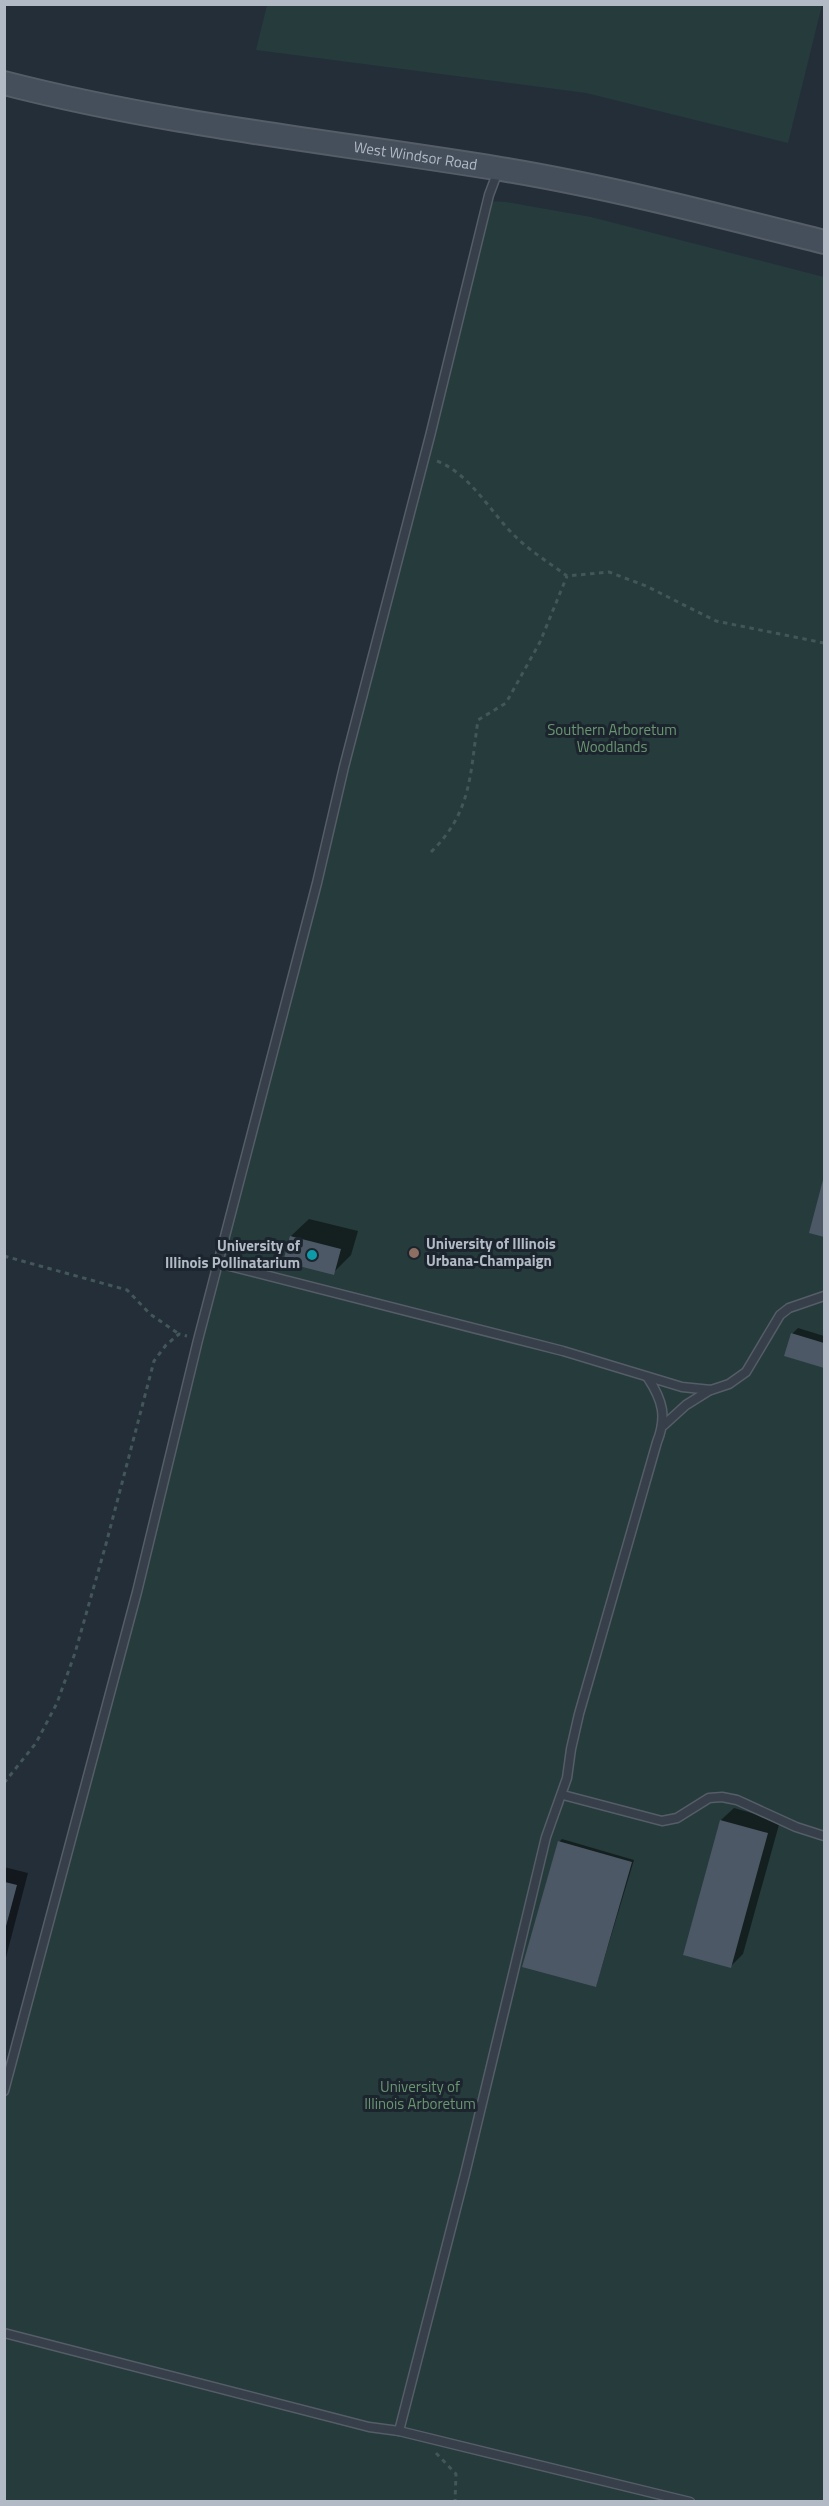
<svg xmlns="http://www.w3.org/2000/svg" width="829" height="2506" viewBox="0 0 829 2506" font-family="'Titillium Web',sans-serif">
  <rect width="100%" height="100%" fill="#232e39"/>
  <g fill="#263b3b">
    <path d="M 267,5 L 267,4 L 822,5 L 788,143 L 586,93 L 256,50 Z"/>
    <path d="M 487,201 L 506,202 L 591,217 L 824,277 L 824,2501 L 5,2502 L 5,2083 L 137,1592 Z"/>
  </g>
  <g fill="#0007">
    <path d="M 824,1179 L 824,1236 L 811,1232 Z"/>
    <path d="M 309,1219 L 358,1231 L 351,1255 L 333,1273 L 291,1236 Z"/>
    <path d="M 798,1328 L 824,1336 L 824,1366 L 786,1355 L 792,1334 Z"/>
    <path d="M 734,1808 L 780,1821 L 743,1954 L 731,1966 L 721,1820 Z"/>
    <path d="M 562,1839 L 634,1860 L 596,1986 L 559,1842 Z"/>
    <path d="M 4,1867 L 28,1873 L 4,1965 Z"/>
  </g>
  <g fill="#4c5865">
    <path d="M 824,1176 L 824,1237 L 809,1233 Z"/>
    <path d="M 290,1236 L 341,1249 L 334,1275 L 283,1262 Z"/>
    <path d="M 791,1333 L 824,1343 L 824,1368 L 784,1356 Z"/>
    <path d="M 720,1820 L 768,1833 L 731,1968 L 683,1955 Z"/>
    <path d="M 558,1841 L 632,1862 L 596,1987 L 522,1967 Z"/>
    <path d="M 5,1882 L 17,1885 L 5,1930 Z"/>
  </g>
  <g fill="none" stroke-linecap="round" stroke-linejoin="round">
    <defs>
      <g id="service">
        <path d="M 218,1263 L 563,1351 L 682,1387 L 711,1390 L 729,1384 L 746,1372 L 780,1315 L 789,1308 L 824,1296"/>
        <path d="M 664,1425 L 686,1405 L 710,1390"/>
        <path d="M 563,1795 L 662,1821 L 677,1818 L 709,1798 L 722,1797 L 737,1800 L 796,1827 L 824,1836"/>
        <path d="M 4,2091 L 137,1592 L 198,1340 L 317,883 L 344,767 L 430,436 L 489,195 L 498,171"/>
        <path d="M 4,2333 L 369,2427 L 399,2431 L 690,2502"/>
        <path d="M 399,2431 L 465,2174 L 546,1837 L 567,1778 L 571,1749 L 579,1714 L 657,1442 C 667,1417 663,1401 648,1378"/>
      </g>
      <g id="secondary">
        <path id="s1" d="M 4,83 C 167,125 335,142 501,169 C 610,187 717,215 824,242"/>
      </g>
    </defs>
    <use href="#service" stroke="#555d67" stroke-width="11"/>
    <use href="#secondary" stroke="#555d67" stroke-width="26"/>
    <g stroke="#435658" stroke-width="3" stroke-dasharray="4.5 4.5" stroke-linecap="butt">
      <path d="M 437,461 C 472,475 491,514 518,539 C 533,553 551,564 567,576 L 609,572 L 646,586 L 716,621 L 824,643"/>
      <path d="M 431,852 C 472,812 470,774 478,720 L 506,703 L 540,642 L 567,576"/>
      <path d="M 4,1256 L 127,1290 L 150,1314 L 179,1334"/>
      <path d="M 4,1783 L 36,1743 L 57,1703 L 75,1653 L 106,1544 L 154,1361 L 166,1345 L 179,1334 L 187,1336"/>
      <path d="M 436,2453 L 456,2474 L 455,2502"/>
    </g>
    <use href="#service" stroke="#373f4a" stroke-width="8"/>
    <use href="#secondary" stroke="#454f5c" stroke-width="22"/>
  </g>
  <circle fill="#8d6e63" stroke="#1c252e" stroke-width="2" cx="414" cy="1253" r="6"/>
  <circle fill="#0f9aa8" stroke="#1c252e" stroke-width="2" cx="312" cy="1255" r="6"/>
  <g text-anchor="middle" stroke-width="6" stroke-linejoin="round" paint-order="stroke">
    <g font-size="15" fill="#b2bac6" stroke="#1c252e">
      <text dy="5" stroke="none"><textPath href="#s1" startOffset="418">West Windsor Road</textPath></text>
    </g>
    <g font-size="15" fill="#6a9571" stroke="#1c252e">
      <text x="612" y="735">Southern Arboretum<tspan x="612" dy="17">Woodlands</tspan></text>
      <text x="420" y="2092">University of<tspan x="420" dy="17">Illinois Arboretum</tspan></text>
    </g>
    <g font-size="15" font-weight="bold" fill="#b2bac6" stroke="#1c252e" text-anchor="start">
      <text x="426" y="1249">University of Illinois<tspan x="426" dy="17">Urbana-Champaign</tspan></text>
      <text x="300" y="1251" text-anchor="end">University of<tspan x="300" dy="17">Illinois Pollinatarium</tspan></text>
    </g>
  </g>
  <rect width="829" height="2506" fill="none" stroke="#b2bac6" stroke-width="12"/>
</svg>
